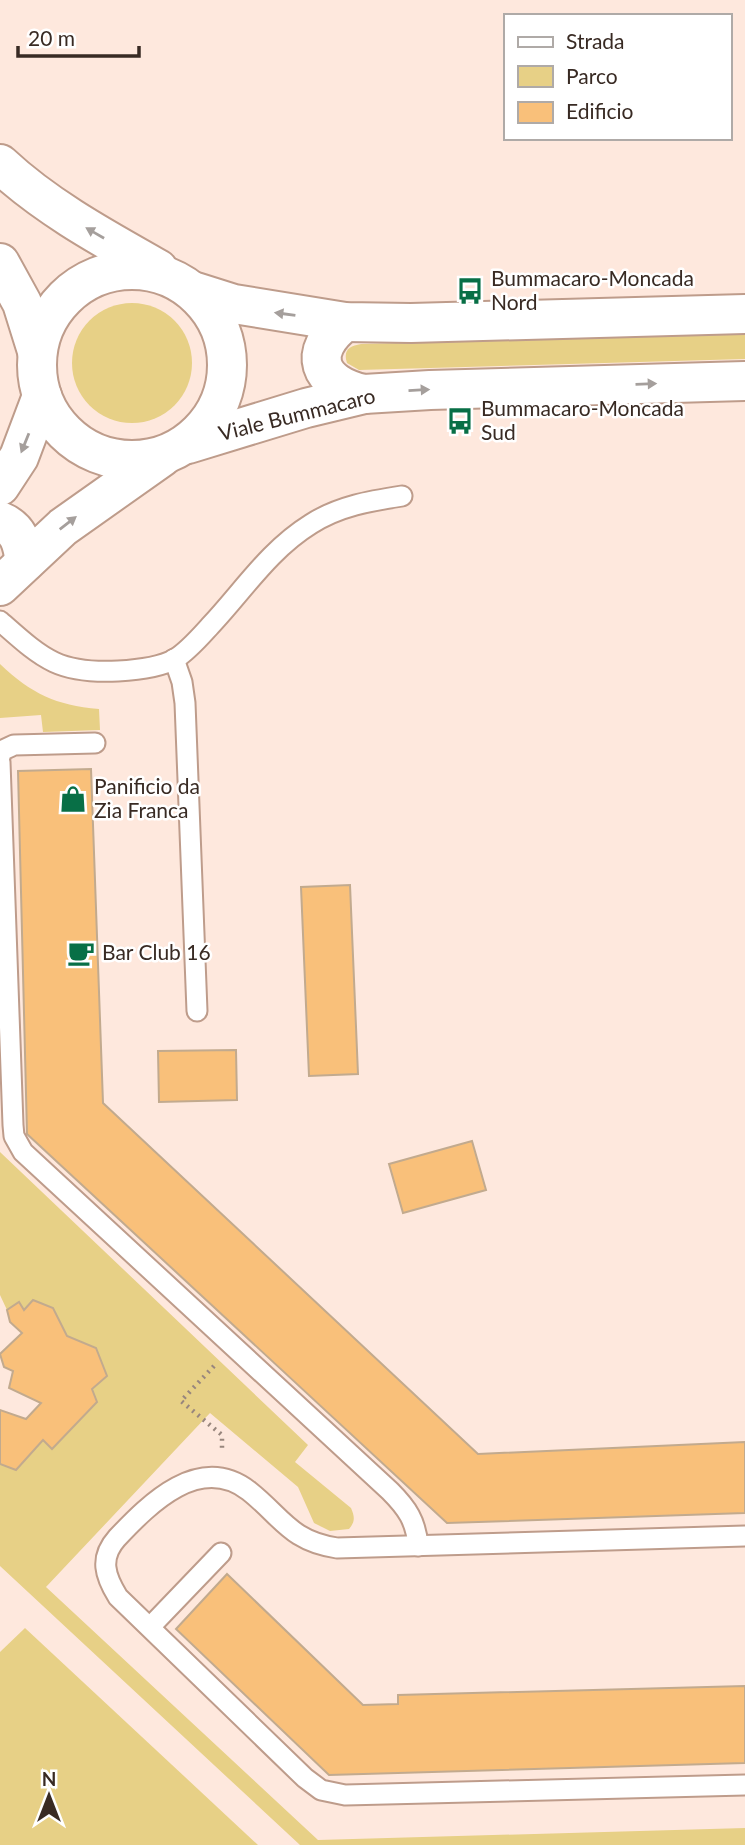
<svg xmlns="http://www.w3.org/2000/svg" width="745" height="1845" viewBox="0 0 745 1845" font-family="Lato,sans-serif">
  <rect width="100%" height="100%" fill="#fee8dd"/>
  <g fill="#e7d086">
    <circle cx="132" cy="363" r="60"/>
    <path d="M 745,333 L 745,359 L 359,370 L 347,363 C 343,350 349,346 361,344 Z"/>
    <path d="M 0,664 C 32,694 55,705 99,709 L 100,730 L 43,732 L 41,715 L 0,718 Z"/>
    <path d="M 0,1152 L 308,1445 L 295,1462 L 351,1508 C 355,1517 355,1522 349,1529 L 330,1531 L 314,1523 L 298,1487 L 210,1413 L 46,1587 L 318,1840 L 745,1828 L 745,1845 L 300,1845 L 0,1566 L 0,1464 L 16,1470 L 43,1440 L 52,1448 L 97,1402 L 92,1389 L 107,1376 L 96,1348 L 67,1336 L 53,1308 L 33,1300 L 24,1310 L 19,1302 L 7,1310 L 0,1295 Z"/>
    <path d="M 25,1628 L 258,1845 L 0,1845 L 0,1652 Z"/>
  </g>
  <g fill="#f9c07a" stroke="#c2aa8e" stroke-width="2">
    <path d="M 91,769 L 103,1103 L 478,1454 L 745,1442 L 745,1513 L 447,1523 L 27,1134 L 18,771 Z"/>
    <path d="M 350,885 L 358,1074 L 309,1076 L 301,887 Z"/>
    <path d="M 236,1050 L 237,1100 L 159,1102 L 158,1051 Z"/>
    <path d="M 472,1141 L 486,1190 L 403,1213 L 389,1164 Z"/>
    <path d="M 33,1300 L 53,1308 L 67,1336 L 96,1348 L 107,1376 L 92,1389 L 97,1402 L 52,1449 L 43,1440 L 16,1470 L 0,1464 L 0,1410 L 26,1419 L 41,1403 L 9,1388 L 13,1371 L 4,1367 L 0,1354 L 22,1333 L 10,1322 L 7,1310 L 19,1302 L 24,1310 Z"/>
    <path d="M 227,1574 L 363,1705 L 398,1704 L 398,1695 L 745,1686 L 745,1763 L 329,1775 L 176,1629 Z"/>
  </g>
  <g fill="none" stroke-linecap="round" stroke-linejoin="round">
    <defs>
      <g id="lane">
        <path d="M 0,621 C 43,659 58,674 118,671 C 136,670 159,668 175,659 C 188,651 200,637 210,626 C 243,591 269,550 311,524 C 339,506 370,501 402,496"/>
        <path d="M 174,659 L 182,682 L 185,703 L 197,1011"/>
        <path d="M 0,757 L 1,751 L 14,745 L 95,743"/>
        <path d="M 0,762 L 13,1125 L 14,1136 L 23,1152 L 390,1491 C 407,1508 416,1521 418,1546"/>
        <path d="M 745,1536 L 337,1548 C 290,1541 282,1517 249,1491 C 200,1453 150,1503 117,1538 C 99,1558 105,1576 118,1597 L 305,1778 L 321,1790 L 345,1795 L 745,1785"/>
        <path d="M 150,1627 L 221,1553"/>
      </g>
      <g id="secondary">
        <path d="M 0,164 C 46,207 103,238 158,269"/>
        <path d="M 0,263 L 22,303 L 37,351"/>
        <circle cx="132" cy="365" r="95"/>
        <path d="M 196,292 L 234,304 L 345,322 L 411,323 L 745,314"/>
        <path d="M 345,322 C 306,352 318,384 364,394"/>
        <path d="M 188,444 L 306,408 L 364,394 L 430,390 L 745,381"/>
        <path d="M 0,486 L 19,457 L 42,396"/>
        <path d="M 0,521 C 19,529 22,542 25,562"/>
        <path d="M 0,586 L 63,527 L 162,457"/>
      </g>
    </defs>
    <use href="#lane" stroke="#be9c8b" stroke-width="23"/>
    <use href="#secondary" stroke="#be9c8b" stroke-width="42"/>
    <path stroke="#98867d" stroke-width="4.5" stroke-dasharray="2 5" stroke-linecap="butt" d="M 214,1366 L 181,1401 L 222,1435 L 222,1448"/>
    <use href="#lane" stroke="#fff" stroke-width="19"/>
    <use href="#secondary" stroke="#fff" stroke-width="38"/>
  </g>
  <defs><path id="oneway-solid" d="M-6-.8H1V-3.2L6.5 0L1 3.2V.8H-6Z" transform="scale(1.75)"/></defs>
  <g fill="#a59f9c">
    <use href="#oneway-solid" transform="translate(95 233) rotate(-150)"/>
    <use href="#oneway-solid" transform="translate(285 314) rotate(-172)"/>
    <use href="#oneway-solid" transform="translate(646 384) rotate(-2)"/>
    <use href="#oneway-solid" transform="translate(419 390) rotate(-3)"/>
    <use href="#oneway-solid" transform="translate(25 443) rotate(112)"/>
    <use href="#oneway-solid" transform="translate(68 523) rotate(-38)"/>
  </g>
  <defs>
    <symbol id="bus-bare" viewBox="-9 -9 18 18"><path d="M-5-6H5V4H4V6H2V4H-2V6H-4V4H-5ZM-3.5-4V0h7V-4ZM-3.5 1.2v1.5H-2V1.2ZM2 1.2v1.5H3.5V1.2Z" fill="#086f46" stroke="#fff" stroke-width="2.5" paint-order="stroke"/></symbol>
    <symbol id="shop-bare" viewBox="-9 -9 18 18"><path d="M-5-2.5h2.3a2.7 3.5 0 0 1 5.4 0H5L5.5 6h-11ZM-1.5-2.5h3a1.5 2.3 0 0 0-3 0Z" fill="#086f46" stroke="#fff" stroke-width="2.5" paint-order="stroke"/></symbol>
    <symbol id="cafe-bare" viewBox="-9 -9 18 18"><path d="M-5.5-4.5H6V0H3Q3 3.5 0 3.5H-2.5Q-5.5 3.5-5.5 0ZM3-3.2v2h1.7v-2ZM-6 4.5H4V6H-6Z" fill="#086f46" stroke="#fff" stroke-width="2.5" paint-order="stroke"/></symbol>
  </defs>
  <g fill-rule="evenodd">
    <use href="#bus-bare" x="451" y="272" width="38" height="38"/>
    <use href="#bus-bare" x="441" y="402" width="38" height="38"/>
    <use href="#shop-bare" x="54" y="780" width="38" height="38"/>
    <use href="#cafe-bare" x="62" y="934" width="38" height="38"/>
  </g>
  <g text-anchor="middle" stroke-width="5" stroke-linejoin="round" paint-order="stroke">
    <g font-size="21" fill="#382a23" stroke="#fff" text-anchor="start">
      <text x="491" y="286">Bummacaro-Moncada<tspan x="491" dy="24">Nord</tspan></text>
      <text x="481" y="416">Bummacaro-Moncada<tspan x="481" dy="24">Sud</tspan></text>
      <text x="94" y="794">Panificio da<tspan x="94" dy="24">Zia Franca</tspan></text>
      <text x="102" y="960">Bar Club 16</text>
    </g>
    <g font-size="21" fill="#382a23" stroke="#fff">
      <text transform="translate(297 415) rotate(-14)" y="7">Viale Bummacaro</text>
    </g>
  </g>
  <rect x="504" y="14" width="228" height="126" fill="#ffffff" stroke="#afaaa7" stroke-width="2"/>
  <rect x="518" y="37" width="35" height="10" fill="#ffffff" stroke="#afaaa7" stroke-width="2"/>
  <text x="566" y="49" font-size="21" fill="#382a23">Strada</text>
  <rect x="518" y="66" width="35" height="21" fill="#e7d086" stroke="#afaaa7" stroke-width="2"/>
  <text x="566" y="84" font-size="21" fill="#382a23">Parco</text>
  <rect x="518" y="102" width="35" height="21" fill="#f9c07a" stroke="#afaaa7" stroke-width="2"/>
  <text x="566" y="119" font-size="21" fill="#382a23">Edificio</text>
  <g transform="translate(49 1796)" stroke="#ffffff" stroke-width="5" paint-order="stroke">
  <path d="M0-5L12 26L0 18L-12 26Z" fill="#382a23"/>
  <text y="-10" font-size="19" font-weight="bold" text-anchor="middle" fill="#382a23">N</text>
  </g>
  <path d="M18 46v10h121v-10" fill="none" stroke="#382a23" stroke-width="3.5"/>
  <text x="28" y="46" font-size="21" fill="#382a23" stroke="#ffffff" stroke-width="5" paint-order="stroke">20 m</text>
</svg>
